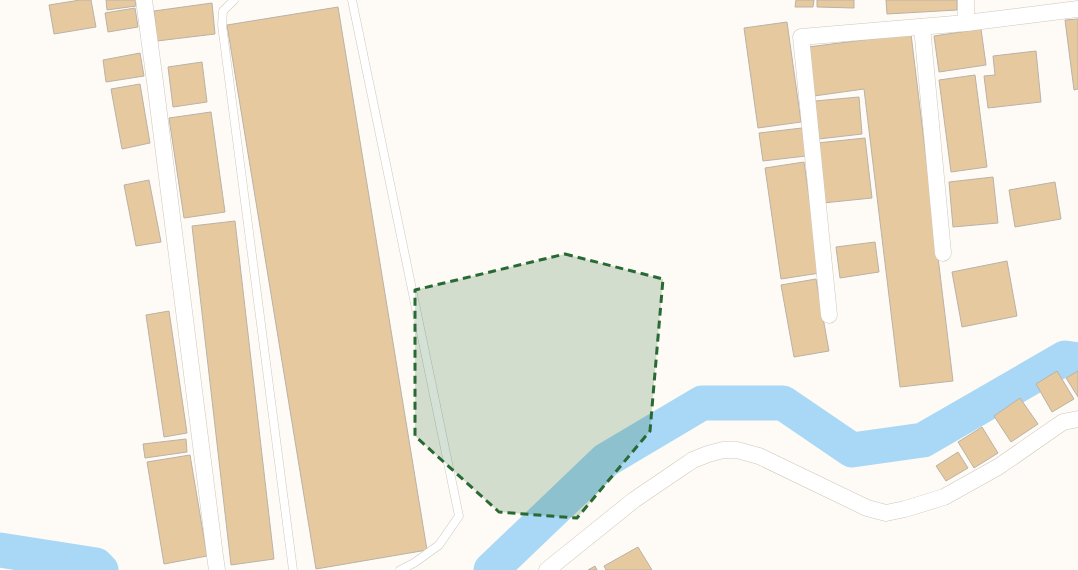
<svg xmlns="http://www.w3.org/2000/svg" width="1078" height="570" viewBox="0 0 1078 570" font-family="Ubuntu,sans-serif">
  <rect width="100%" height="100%" fill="#fefbf6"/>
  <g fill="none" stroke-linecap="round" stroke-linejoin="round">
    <g stroke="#a8d8f5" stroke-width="35">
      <path d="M 0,550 L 96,565 L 101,570"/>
      <path d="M 491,570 L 606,460 L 702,403 L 783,403 L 852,450 L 923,440 L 1065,358 L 1078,360"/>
    </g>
  </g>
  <g fill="#e6c99f" stroke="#bab2a7">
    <path d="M 80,0 L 91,0 L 96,27 L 54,34 L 49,5 Z"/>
    <path d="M 106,0 L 135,0 L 136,6 L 107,10 Z"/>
    <path d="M 796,0 L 814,0 L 813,7 L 795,7 Z"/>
    <path d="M 817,0 L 854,0 L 854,8 L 817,7 Z"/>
    <path d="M 886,0 L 957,0 L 957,10 L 887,14 Z"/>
    <path d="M 212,3 L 215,34 L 157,41 L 154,11 Z"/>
    <path d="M 338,7 L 427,550 L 316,569 L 227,25 Z"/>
    <path d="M 135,8 L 138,27 L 108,32 L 105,13 Z"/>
    <path d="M 1078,19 L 1078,89 L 1074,90 L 1065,20 Z"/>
    <path d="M 787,22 L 801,122 L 758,128 L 744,28 Z"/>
    <path d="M 981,29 L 986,65 L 939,72 L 934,36 Z"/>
    <path d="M 911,34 L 953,381 L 900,387 L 864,89 L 814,96 L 808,47 Z"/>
    <path d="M 1036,51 L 1041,102 L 988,108 L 984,76 L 995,75 L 993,56 Z"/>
    <path d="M 140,53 L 144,76 L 106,82 L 103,60 Z"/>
    <path d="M 202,62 L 207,102 L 173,107 L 168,67 Z"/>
    <path d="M 975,75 L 987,167 L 951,172 L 939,80 Z"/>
    <path d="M 140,84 L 150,143 L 122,149 L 111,89 Z"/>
    <path d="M 859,97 L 862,134 L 819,139 L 815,101 Z"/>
    <path d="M 211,112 L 225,212 L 184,218 L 169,118 Z"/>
    <path d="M 802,128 L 806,156 L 763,161 L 759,133 Z"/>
    <path d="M 865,138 L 872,198 L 823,203 L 817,143 Z"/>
    <path d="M 804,162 L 820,273 L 781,279 L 765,168 Z"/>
    <path d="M 993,177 L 998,223 L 953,227 L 949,182 Z"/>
    <path d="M 149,180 L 161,242 L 136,246 L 124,185 Z"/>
    <path d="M 1055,182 L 1061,219 L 1015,227 L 1009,190 Z"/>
    <path d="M 235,221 L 274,559 L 231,565 L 192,226 Z"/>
    <path d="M 875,242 L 879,272 L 840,278 L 836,247 Z"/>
    <path d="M 1007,261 L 1017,316 L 962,327 L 952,272 Z"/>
    <path d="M 816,279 L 829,351 L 794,357 L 781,285 Z"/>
    <path d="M 169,311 L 187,433 L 164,437 L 146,315 Z"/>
    <path d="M 1057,371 L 1074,399 L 1052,412 L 1036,384 Z"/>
    <path d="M 1078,371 L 1078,397 L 1066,378 Z"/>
    <path d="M 1020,398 L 1038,424 L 1011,442 L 994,416 Z"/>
    <path d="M 982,427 L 998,453 L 974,468 L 958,442 Z"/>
    <path d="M 186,439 L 187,452 L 145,458 L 143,444 Z"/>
    <path d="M 958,452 L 968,468 L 946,481 L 936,466 Z"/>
    <path d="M 190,455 L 207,556 L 164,564 L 147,462 Z"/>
    <path d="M 638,547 L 652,570 L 606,570 L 604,566 Z"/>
    <path d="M 595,566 L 597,570 L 588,570 Z"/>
  </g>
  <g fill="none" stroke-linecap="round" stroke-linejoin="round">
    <defs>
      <g id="service">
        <path d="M 234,0 L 223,11 L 222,25 L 293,570"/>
        <path d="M 352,0 L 459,516 L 439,545 L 414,563 L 400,570"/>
      </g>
      <g id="minor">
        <path d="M 144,0 L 155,82 L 215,556 L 217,570"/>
        <path d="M 966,0 L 966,23"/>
        <path d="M 922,27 L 943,253"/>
        <path d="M 829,315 L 801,37 L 966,23 L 1078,9"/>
        <path d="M 547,570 L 634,500 L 681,468 L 693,460 L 708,454 L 723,450 L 737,450 L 759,456 L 867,508 L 886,513 L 905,509 L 944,497 L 998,467 L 1063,422 L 1078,419"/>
      </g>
    </defs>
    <use href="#service" stroke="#cfc7bc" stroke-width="9"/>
    <use href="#minor" stroke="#cfc7bc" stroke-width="17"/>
    <use href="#service" stroke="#fff" stroke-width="8"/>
    <use href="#minor" stroke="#fff" stroke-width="16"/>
  </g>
  <path fill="#296933" fill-opacity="0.2" stroke="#296933" stroke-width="3" stroke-dasharray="8 5" stroke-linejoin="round" d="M 565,254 L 663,279 L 650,431 L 577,518 L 499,512 L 415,436 L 415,290 Z"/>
</svg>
